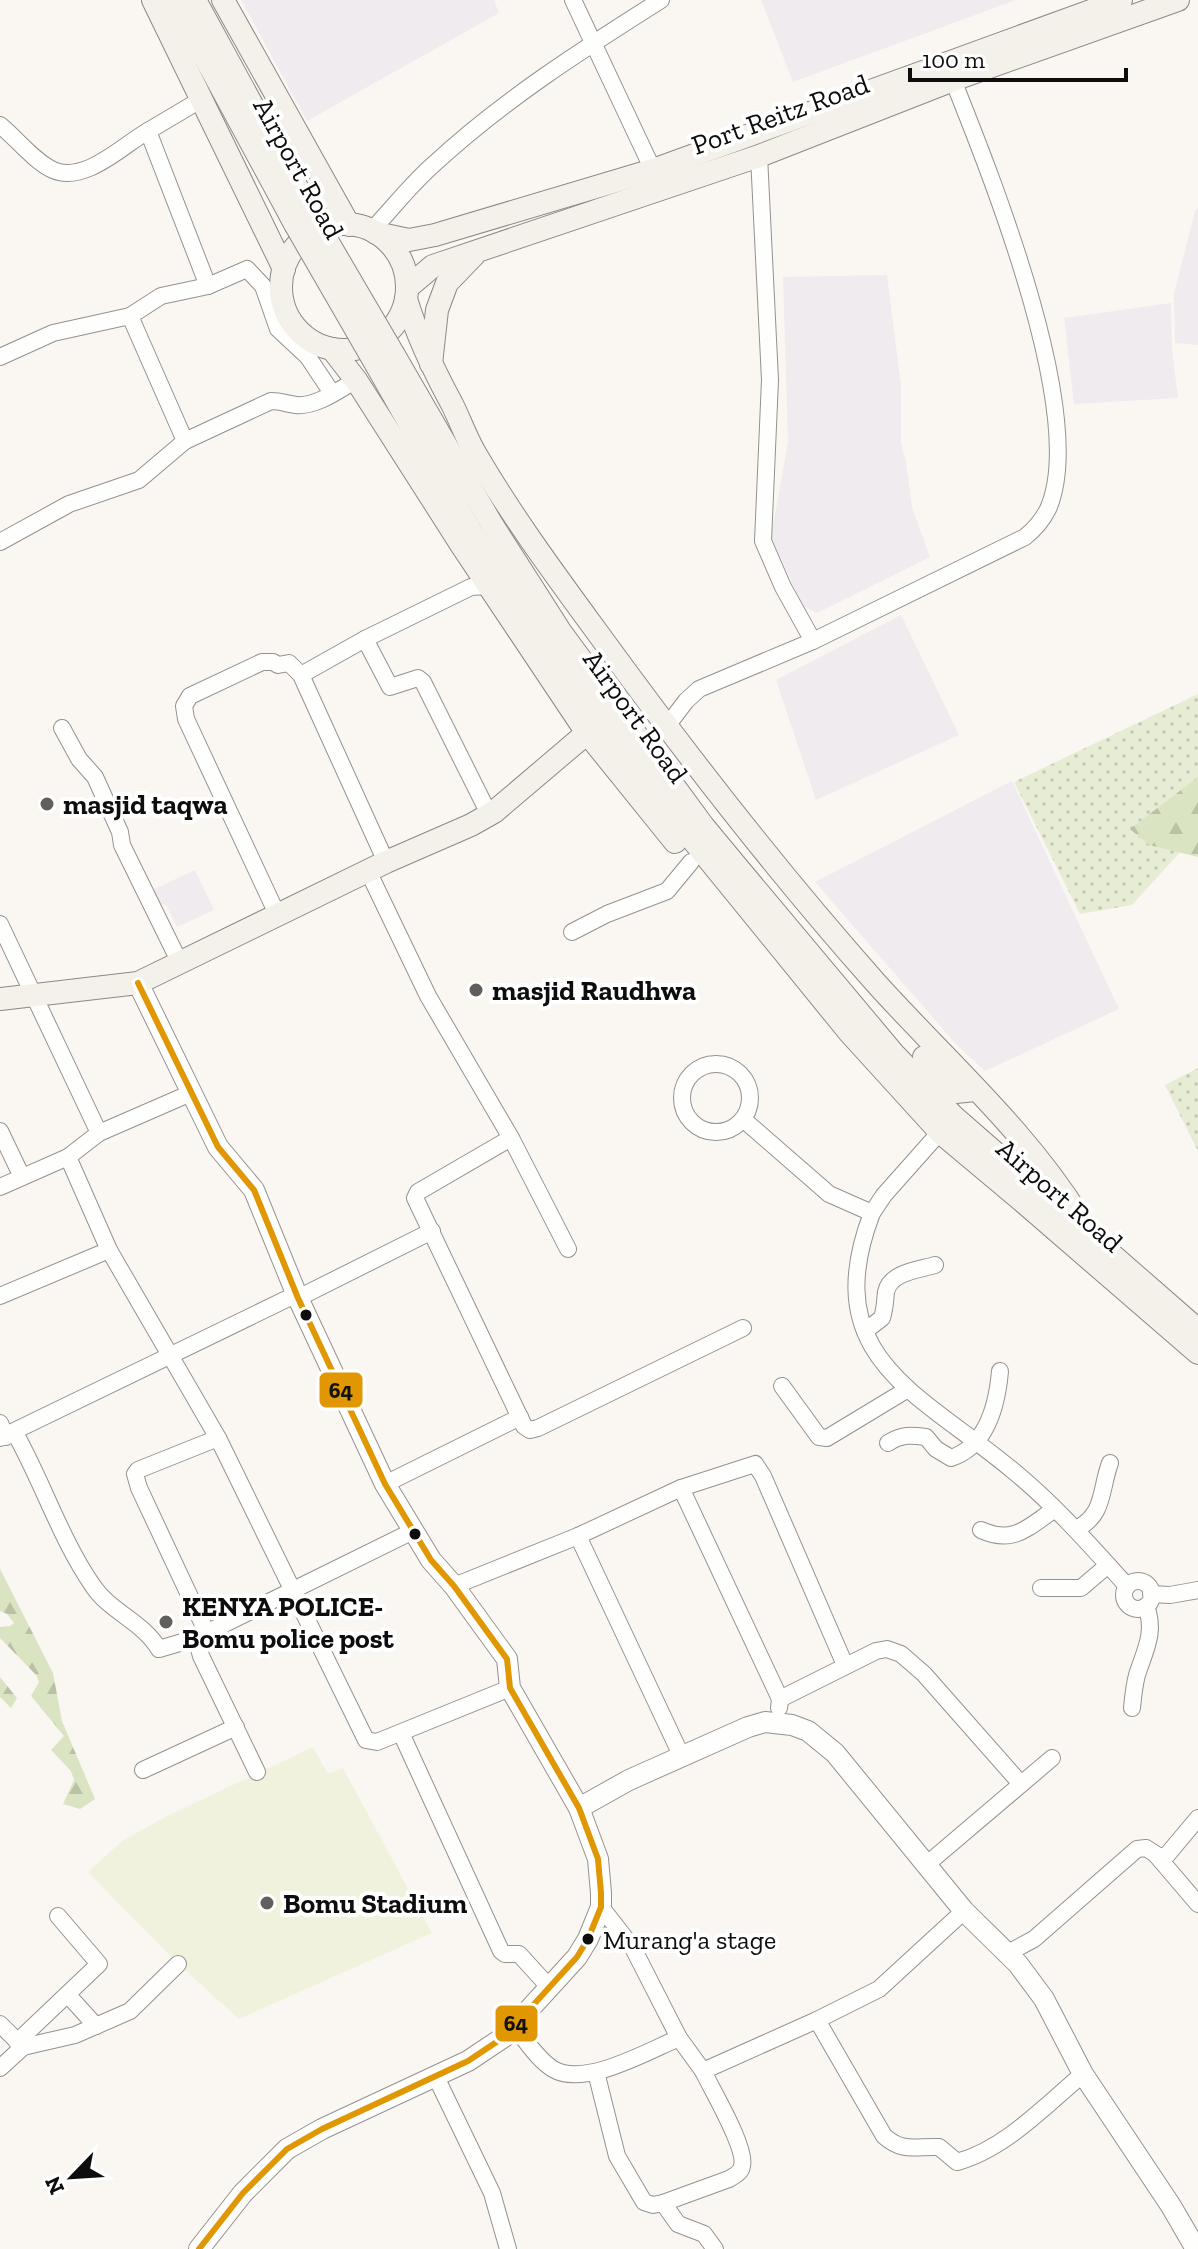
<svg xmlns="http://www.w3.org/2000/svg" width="1198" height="2249" viewBox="0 0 1198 2249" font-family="'Zilla Slab',serif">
  <defs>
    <pattern id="grass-dots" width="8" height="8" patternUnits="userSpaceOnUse" patternTransform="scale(2)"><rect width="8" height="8" fill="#e7edd4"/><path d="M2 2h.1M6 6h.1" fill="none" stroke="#c5cab5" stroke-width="1.8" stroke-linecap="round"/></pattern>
    <pattern id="forest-firs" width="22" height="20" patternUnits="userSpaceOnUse" patternTransform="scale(2)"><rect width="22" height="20" fill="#dae4c3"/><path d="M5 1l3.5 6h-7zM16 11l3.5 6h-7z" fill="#bac2a6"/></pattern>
  </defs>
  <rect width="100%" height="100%" fill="#faf7f2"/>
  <g fill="#f0ebee">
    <path d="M 241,0 L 494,0 L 499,13 L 307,121 Z"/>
    <path d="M 761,0 L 1016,0 L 793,82 Z"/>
    <path d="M 1196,208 L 1198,209 L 1198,345 L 1175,343 L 1174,294 Z"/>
    <path d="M 887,275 L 901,386 L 901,443 L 906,462 L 912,507 L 930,557 L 817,613 L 803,606 L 771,537 L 788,442 L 783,277 Z"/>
    <path d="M 1171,303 L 1172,349 L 1178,398 L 1074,404 L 1064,318 Z"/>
    <path d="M 901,615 L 959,735 L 816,800 L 776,680 Z"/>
    <path d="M 1012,781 L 1119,1009 L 985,1071 L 955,1043 L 815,882 Z"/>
    <path d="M 195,870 L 214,910 L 177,927 L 167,906 L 151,899 L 148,892 Z"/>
  </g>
  <g fill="url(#grass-dots)">
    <path d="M 1198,694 L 1198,788 L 1184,848 L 1132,905 L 1080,914 L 1014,782 Z"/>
    <path d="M 1198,1068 L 1198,1151 L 1165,1085 Z"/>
  </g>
  <g fill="url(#forest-firs)">
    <path d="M 1198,777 L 1198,857 L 1149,845 L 1130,829 Z"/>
    <path d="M 0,1569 L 53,1673 L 62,1721 L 95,1799 L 80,1809 L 63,1804 L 74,1780 L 71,1771 L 51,1750 L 64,1736 L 31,1696 L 39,1682 L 36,1675 L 0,1638 L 0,1627 L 10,1626 L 14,1623 L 7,1614 L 0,1611 Z"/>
    <path d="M 0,1677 L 17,1698 L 11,1708 L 0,1697 Z"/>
  </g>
  <path fill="#f0f2dd" d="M 313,1747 L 328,1774 L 343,1768 L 432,1933 L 239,2019 L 178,1964 L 88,1872 L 122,1841 L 165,1817 Z"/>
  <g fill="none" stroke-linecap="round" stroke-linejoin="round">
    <defs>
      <g id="minor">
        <path d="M 573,0 L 653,170"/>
        <path d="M 0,125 C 17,139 34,161 53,170 C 85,184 123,145 148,131 L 208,286"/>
        <path d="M 148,131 L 202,99"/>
        <path d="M 759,156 L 770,380 L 763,541 L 783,587 L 813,641"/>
        <path d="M 371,231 C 392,209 411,184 434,164 C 503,100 582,50 661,0"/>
        <path d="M 130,316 L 185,441"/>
        <path d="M 0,357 L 53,333 L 130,316 L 161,296 L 208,286 L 247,269 L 263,286 L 278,329 L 308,357 L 332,393"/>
        <path d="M 0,542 L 69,504 L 139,480 L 185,441 L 271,401 C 281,401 287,404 296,405 C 316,407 339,390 356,380"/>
        <path d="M 365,639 L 390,687 L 418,678 L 423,682 L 489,814"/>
        <path d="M 301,675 L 365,639 L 471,587 L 489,586"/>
        <path d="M 667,726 L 686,701 L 699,689 L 813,641 L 1025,537 C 1035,529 1042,521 1048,509 C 1089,417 990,173 953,80"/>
        <path d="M 62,728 L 79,759 L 95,777 L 120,832 L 122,845 L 179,961"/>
        <path d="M 368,871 L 428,996 L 511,1138 L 568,1249"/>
        <path d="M 277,914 L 186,719 L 184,706 L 190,696 L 262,662 L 273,662 L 278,665 L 289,663 L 301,675 L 386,862"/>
        <path d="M 0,924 L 99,1133"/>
        <path d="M 572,932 L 607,914 L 667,891 L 691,862"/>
        <circle cx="716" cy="1098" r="34"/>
        <path d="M 744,1120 L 829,1194 L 872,1213 L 884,1195 L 940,1132"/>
        <path d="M 0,1131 L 22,1177"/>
        <path d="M 511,1138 L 418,1192 L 415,1198 L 524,1426 L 530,1430 L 538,1428 L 743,1328"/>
        <path d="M 68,1157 L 109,1250 L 218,1438 L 366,1740 L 377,1742 L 510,1688"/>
        <path d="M 0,1187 L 68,1157 L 99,1133 L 191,1093"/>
        <path d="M 872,1213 C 817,1357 918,1392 1011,1469 C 1054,1504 1090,1545 1127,1586"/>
        <path d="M 0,1296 L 109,1250"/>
        <path d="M 298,1298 L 432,1231"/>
        <path d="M 865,1331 L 882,1318 C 885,1309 885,1301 886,1292 C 890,1272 919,1270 935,1265"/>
        <path d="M 782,1386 L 819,1437 L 827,1438 L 908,1389"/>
        <path d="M 0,1423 L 6,1437"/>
        <path d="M 15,1433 C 43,1483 61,1540 93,1586 C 110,1612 142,1621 159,1649 L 196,1638"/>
        <path d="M 0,1438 L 297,1294"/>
        <path d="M 888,1443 C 902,1434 911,1435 926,1437 L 936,1449 L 951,1458 C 987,1446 997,1406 1000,1371"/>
        <path d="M 385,1484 L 520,1417"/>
        <path d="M 681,1488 L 780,1699 L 779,1708"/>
        <path d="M 1076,1529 C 1105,1515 1100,1490 1110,1463"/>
        <path d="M 981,1530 C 1014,1545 1028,1527 1055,1509"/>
        <path d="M 578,1536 L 681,1755"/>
        <circle cx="1138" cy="1595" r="14"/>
        <path d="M 454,1586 L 578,1536 L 681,1488 L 755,1464 L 763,1476 L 845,1665"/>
        <path d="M 1041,1588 L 1081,1588 L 1108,1565"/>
        <path d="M 1151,1594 L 1170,1595 L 1198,1590"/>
        <path d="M 206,1631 L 139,1488 L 135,1474 L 138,1470 L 218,1438"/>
        <path d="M 780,1699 L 876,1651 L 887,1649 L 901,1654 L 924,1674 L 1021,1784"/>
        <path d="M 1132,1708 C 1133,1697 1134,1686 1137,1675 C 1145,1650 1156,1632 1146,1606"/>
        <path d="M 401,1733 L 501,1951 L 505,1954 L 519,1954 L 550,1988"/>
        <path d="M 143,1770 L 236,1727"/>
        <path d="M 257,1772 L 201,1656 L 196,1638 L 413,1531"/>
        <path d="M 1157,1856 L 1198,1904"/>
        <path d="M 926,1865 L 1052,1758"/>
        <path d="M 601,1907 L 633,1948 L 679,2038 L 703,2071"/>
        <path d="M 1008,1953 L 1034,1939 L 1137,1849 L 1146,1848 L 1160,1857 L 1167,1855 L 1198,1818"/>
        <path d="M 68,1995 L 96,2026"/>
        <path d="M 817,2020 L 884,2136 C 903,2153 916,2146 939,2147 L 957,2162 C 1005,2149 1046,2105 1083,2074"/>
        <path d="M 0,2024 L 23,2047"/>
        <path d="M 514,2027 C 526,2040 537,2059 553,2069 C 584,2088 648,2051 679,2038"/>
        <path d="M 17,2042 L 99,1964 L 58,1916"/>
        <path d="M 0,2068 L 23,2047 L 75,2035 L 130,2011 L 178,1964"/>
        <path d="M 596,2072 L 617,2156 L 644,2202 L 653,2205 L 663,2203 L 729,2179 C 734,2176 741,2173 742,2166 C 747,2148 712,2090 703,2071 L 817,2020 L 879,1989 L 964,1911"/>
        <path d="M 436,2077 L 492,2193 L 508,2249"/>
        <path d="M 663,2203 L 678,2224 L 704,2234 L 715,2249"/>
      </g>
      <g id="tertiary">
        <path d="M 138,983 L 218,1147 L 254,1190 L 298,1298 L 385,1484 L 431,1560 L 454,1586 L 507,1659 L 510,1688 L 579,1808 L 598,1859 L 601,1893 L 601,1907 L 588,1939 L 577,1957 L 504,2037 L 468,2061 L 322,2129 L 287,2149 L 243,2193 L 199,2249"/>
        <path d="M 579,1808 L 629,1780 L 748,1727 L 765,1722 L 792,1725 L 808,1731 L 835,1753 L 964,1911 L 1018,1964 L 1044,1999 L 1083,2074 L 1171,2206 L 1196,2249"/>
      </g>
      <g id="secondary">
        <path d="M 153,0 L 284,269"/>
        <path d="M 174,0 L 295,224"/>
        <path d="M 195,0 L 312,215"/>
        <path d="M 223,0 L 349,225"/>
        <circle cx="344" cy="287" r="63"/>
        <path d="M 376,233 L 409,240 L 435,235 L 653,170 L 1121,0"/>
        <path d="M 407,288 L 433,266 L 759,156 L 953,80 L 1178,0"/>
        <path d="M 406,299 C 417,336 433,369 452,404 C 460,420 466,437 475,453 C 514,520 562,584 608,647 C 692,762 780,875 875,982 C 945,1060 1024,1128 1080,1218"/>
        <path d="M 332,349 L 356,380 L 462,546 L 587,733 L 675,842"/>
        <path d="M 394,355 L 491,523 L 560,631 L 704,827 L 738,868 L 893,1053 L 953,1116 L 1198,1330"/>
        <path d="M 431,364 L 437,310 L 447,283 L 474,255"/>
        <path d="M 377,366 L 471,532 L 544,642 L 661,801 L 849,1032 L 940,1132 L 1020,1199 L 1198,1353"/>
        <path d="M 0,999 L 138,983 L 386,862 L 471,825 L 494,812 L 587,733"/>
        <path d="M 924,1057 L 956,1092 L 975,1090"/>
      </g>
    </defs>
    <use href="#minor" stroke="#949290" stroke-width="18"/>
    <use href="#tertiary" stroke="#949290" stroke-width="22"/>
    <use href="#secondary" stroke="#8a8987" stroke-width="24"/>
    <use href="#minor" stroke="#fefefd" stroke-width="16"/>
    <use href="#tertiary" stroke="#fefefd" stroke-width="20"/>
    <use href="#secondary" stroke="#f4f0ea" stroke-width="22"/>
    <defs>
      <g id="secondary-bridge">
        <path d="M 312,215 L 394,355"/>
        <path d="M 295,224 L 377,366"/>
      </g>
    </defs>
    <use href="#secondary-bridge" stroke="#8a8987" stroke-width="24" stroke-linecap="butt"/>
    <use href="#secondary-bridge" stroke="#f4f0ea" stroke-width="22"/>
    <defs>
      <path id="bus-1" d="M 138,983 L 218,1147 L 254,1190 L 298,1298 L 385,1484 L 431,1560 L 454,1586 L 507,1659 L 510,1688 L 579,1808 L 598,1859 L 601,1893 L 601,1907 L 588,1939 L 577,1957 L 504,2037 L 468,2061 L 322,2129 L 287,2149 L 243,2193 L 199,2249"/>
    </defs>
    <use href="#bus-1" stroke="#fff" stroke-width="12"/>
    <use href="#bus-1" stroke="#e09701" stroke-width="6"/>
  </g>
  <g fill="#605f5d" stroke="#fff" stroke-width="3">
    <circle cx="47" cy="804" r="8"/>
    <circle cx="476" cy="990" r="8"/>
    <circle cx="166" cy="1622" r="8"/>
    <circle cx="267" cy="1903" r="8"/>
  </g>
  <g fill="#0d0d0d" stroke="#fff" stroke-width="3">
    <circle cx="306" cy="1315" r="7"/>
    <circle cx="415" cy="1534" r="7"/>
    <circle cx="588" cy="1939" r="7"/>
  </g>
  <g text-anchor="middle" stroke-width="8" stroke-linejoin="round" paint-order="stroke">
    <g font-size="26" fill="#0d0d0d" stroke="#fff" text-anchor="start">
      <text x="603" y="1949">Murang'a stage</text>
    </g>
    <g font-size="28" fill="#0d0d0d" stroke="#fff">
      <text transform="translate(780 114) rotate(-20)" y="10">Port Reitz Road</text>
      <text transform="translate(299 168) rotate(61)" y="10">Airport Road</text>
      <text transform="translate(636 716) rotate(54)" y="10">Airport Road</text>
      <text transform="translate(1060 1195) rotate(41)" y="10">Airport Road</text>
    </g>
    <g font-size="28" font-weight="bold" fill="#0d0d0d" stroke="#fff" text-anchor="start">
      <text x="63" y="814">masjid taqwa</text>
      <text x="492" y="1000">masjid Raudhwa</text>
      <text x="182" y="1616">KENYA POLICE-<tspan x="182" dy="32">Bomu police post</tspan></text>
      <text x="283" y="1913">Bomu Stadium</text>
    </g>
  </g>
  <g stroke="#fff" stroke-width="3">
    <rect x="318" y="1371" width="46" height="38" rx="8" fill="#e09701"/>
    <rect x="494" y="2004" width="45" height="39" rx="8" fill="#e09701"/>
  </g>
  <g font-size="22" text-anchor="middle" font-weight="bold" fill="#111">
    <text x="341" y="1398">64</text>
    <text x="516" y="2031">64</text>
  </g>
  <g transform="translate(72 2177) rotate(245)" stroke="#ffffff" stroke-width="6" paint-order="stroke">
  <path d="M0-6L14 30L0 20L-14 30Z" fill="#0d0d0d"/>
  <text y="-12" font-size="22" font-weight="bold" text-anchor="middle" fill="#0d0d0d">N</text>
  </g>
  <path d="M910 68v12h216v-12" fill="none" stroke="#0d0d0d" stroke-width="4"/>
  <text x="922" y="68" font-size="24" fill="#0d0d0d" stroke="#ffffff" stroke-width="6" paint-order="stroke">100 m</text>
</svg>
